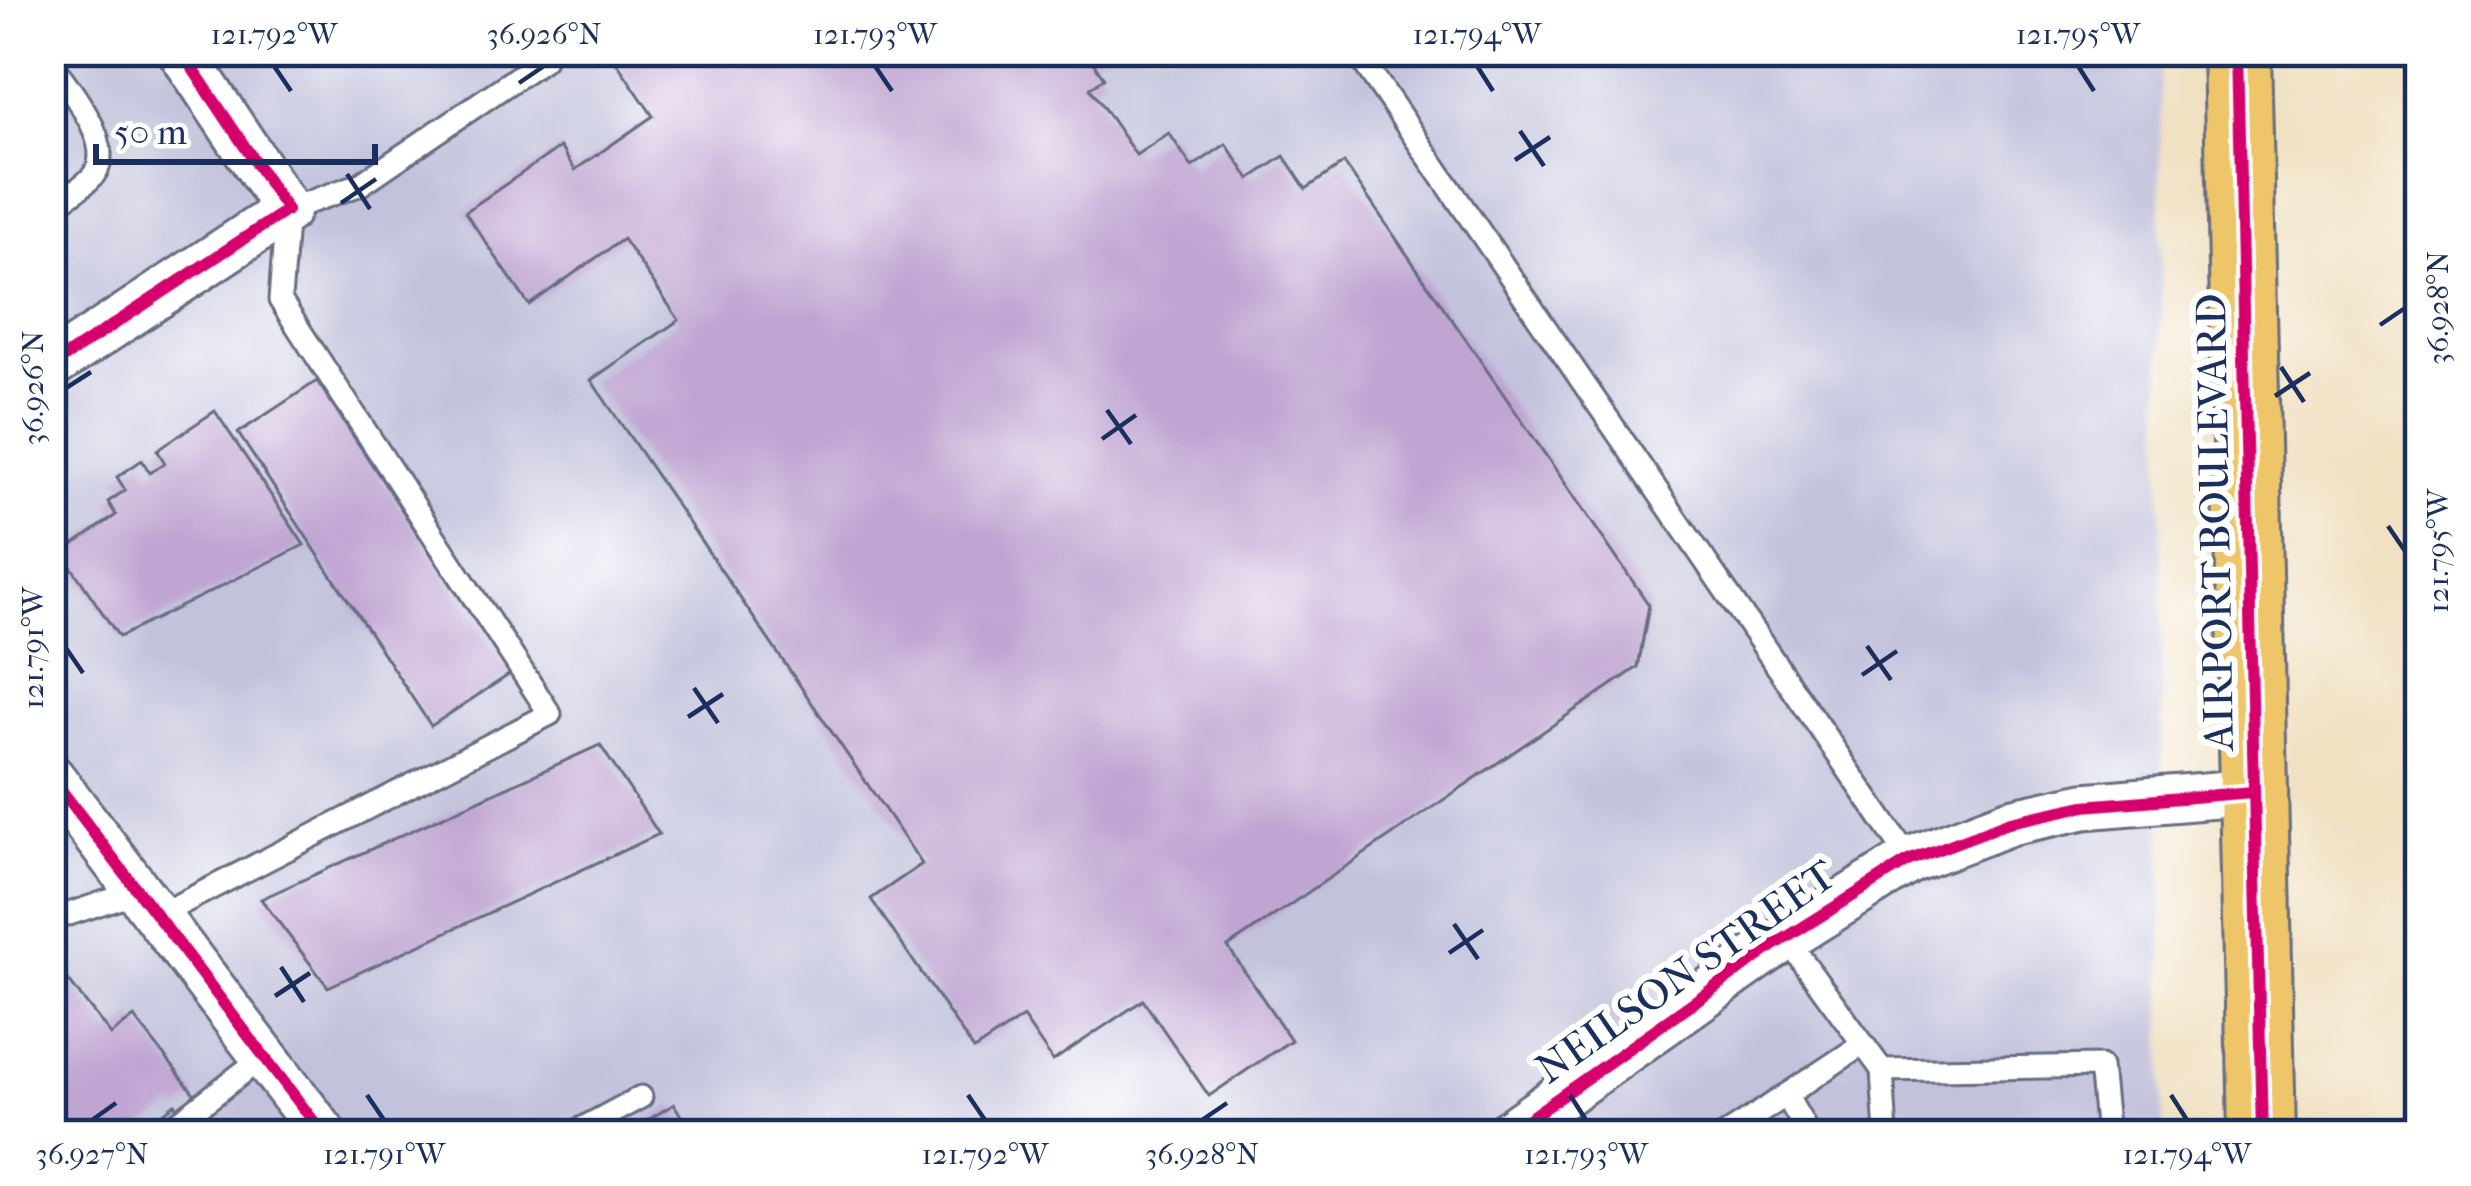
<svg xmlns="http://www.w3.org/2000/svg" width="2471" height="1186" viewBox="0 0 2471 1186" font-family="'IM FELL French Canon',serif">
  <rect width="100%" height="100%" fill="#fff"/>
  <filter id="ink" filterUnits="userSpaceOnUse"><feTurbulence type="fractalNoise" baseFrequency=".00833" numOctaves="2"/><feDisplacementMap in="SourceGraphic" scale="24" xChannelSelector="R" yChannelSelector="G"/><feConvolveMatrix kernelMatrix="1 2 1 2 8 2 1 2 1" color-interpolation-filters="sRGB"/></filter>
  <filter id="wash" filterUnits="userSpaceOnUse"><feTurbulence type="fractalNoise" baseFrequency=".004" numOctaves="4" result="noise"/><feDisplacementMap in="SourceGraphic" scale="48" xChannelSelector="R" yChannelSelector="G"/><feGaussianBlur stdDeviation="2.7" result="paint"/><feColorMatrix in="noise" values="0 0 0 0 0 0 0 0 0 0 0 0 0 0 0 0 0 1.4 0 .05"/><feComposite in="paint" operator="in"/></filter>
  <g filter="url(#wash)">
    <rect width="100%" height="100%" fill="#f0e1c3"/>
    <path fill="#c2c2dc" d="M 51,51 L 2160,51 L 2163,1135 L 51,1135 Z"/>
    <g id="blocks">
      <g fill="#c0a5d2">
        <path d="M 609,51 L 1107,51 L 1092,61 L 1104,78 L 1090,88 L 1136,155 L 1169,133 L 1192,167 L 1226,144 L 1250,179 L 1284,156 L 1306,189 L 1344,163 L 1649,605 L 1638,667 L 1228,947 L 1291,1040 L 1209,1096 L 1143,1000 L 1053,1061 L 1023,1017 L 974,1050 L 871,899 L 922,864 L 591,380 L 679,320 L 623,239 L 529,305 L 465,212 L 560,147 L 575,170 L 653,116 Z"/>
        <path d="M 317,381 L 510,674 L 431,726 L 238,433 Z"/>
        <path d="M 215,411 L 304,545 L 119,637 L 62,553 L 116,515 L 108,502 L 125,490 L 117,477 L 142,460 L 150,473 L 165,463 L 157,450 Z"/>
        <path d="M 600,745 L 659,834 L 328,987 L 261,899 Z"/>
        <path d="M 51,958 L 111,1035 L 134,1017 L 196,1096 L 179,1110 L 175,1104 L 134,1135 L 51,1135 Z"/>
        <path d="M 674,1104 L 692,1135 L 623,1135 Z"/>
      </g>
    </g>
  </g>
  <g filter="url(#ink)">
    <use href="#blocks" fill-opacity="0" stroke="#666d81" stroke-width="3"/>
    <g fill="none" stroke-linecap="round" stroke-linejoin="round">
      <defs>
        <g id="lane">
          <path d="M 1356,51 L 1910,860"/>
          <path d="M 51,62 C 69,90 122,149 90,179 C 79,190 64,198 51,207"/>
          <path d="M 157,916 L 550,714 L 280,300 L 287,210 L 361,184 L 544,59 L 539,51"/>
          <path d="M 51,920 L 138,891"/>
          <path d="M 1786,938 L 1882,1070 L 1886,1135"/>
          <path d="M 1882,1070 L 2100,1066 L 2107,1135"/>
          <path d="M 1786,1095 L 1809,1135"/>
          <path d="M 162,1135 L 264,1056"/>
          <path d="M 570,1135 L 641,1097"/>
          <path d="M 1726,1135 L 1863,1044"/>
        </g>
        <g id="street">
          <path d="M 51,366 L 287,210 L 181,51"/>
          <path d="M 51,777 L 324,1135"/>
          <path d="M 1506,1135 L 1773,946 L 1910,860 L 2010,822 L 2084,806 L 2253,792"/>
        </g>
        <path id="primary" d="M 2237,51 L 2262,1135"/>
      </defs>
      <use href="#lane" stroke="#666d81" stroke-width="27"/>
      <use href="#street" stroke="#666d81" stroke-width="51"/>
      <use href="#primary" stroke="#666d81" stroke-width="72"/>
      <use href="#lane" stroke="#fff" stroke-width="21"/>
      <use href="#street" stroke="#fff" stroke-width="45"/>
      <use href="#primary" stroke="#eec569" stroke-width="66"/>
      <defs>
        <g id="cycleway">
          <path d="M 2237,51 L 2262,1135"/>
          <path d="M 51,366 L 287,210 L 181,51"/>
          <path d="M 51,777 L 324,1135"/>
          <path d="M 1506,1135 L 1773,946 L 1910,860 L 2010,822 L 2084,806 L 2253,792"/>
        </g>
      </defs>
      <use href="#cycleway" stroke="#fff" stroke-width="20"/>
      <use href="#cycleway" stroke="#d6006c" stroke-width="12"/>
    </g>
  </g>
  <path fill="none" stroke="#1b2f5e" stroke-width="4.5" d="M 274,66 L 291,91M 875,66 L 892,91M 1477,66 L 1493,91M 2078,66 L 2094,91M 519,83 L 544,66M 1520,131 L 1544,166M 1515,160 L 1550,137M 347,174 L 370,209M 341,203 L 376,179M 2380,325 L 2405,308M 2281,367 L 2304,402M 66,388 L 91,372M 2275,396 L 2310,373M 1107,410 L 1131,444M 1102,439 L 1136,415M 2388,526 L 2405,551M 1867,646 L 1891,680M 66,648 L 83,673M 1862,675 L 1897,651M 694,688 L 718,723M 688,717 L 723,694M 1454,924 L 1478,959M 1449,953 L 1483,930M 281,967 L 304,1002M 275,996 L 310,973M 367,1095 L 384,1120M 968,1095 L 985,1120M 1570,1095 L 1586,1120M 2171,1095 L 2187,1120M 92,1120 L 116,1103M 1202,1120 L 1227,1103"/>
  <g text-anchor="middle" stroke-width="12" stroke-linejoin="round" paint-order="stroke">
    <g font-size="42" fill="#1b2f5e" stroke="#fff">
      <text transform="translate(2214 522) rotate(-91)" y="15">AIRPORT BOULEVARD</text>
      <text transform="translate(1685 971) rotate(-35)" y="15">NEILSON STREET</text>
    </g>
  </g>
  <rect width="2471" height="1186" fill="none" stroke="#fff" stroke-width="132"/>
  <path d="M96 144v18h279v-18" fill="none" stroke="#1b2f5e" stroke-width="6"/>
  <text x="114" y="144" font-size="36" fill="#1b2f5e" stroke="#ffffff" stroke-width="9" paint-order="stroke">50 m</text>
  <rect x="66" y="66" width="2339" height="1054" fill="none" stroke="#1b2f5e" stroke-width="4.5"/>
  <g font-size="30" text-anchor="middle" fill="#1b2f5e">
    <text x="274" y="44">121.792°W</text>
    <text x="544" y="44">36.926°N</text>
    <text x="875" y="44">121.793°W</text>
    <text x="1477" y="44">121.794°W</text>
    <text x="2078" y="44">121.795°W</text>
    <text transform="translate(2438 308) rotate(-90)" y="10">36.928°N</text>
    <text transform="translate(33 388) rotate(-90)" y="10">36.926°N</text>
    <text transform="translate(2438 551) rotate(-90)" y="10">121.795°W</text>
    <text transform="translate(33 648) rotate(-90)" y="10">121.791°W</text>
    <text x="92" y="1164">36.927°N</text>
    <text x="384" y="1164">121.791°W</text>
    <text x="985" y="1164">121.792°W</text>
    <text x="1202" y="1164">36.928°N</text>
    <text x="1586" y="1164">121.793°W</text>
    <text x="2187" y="1164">121.794°W</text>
  </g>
</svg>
